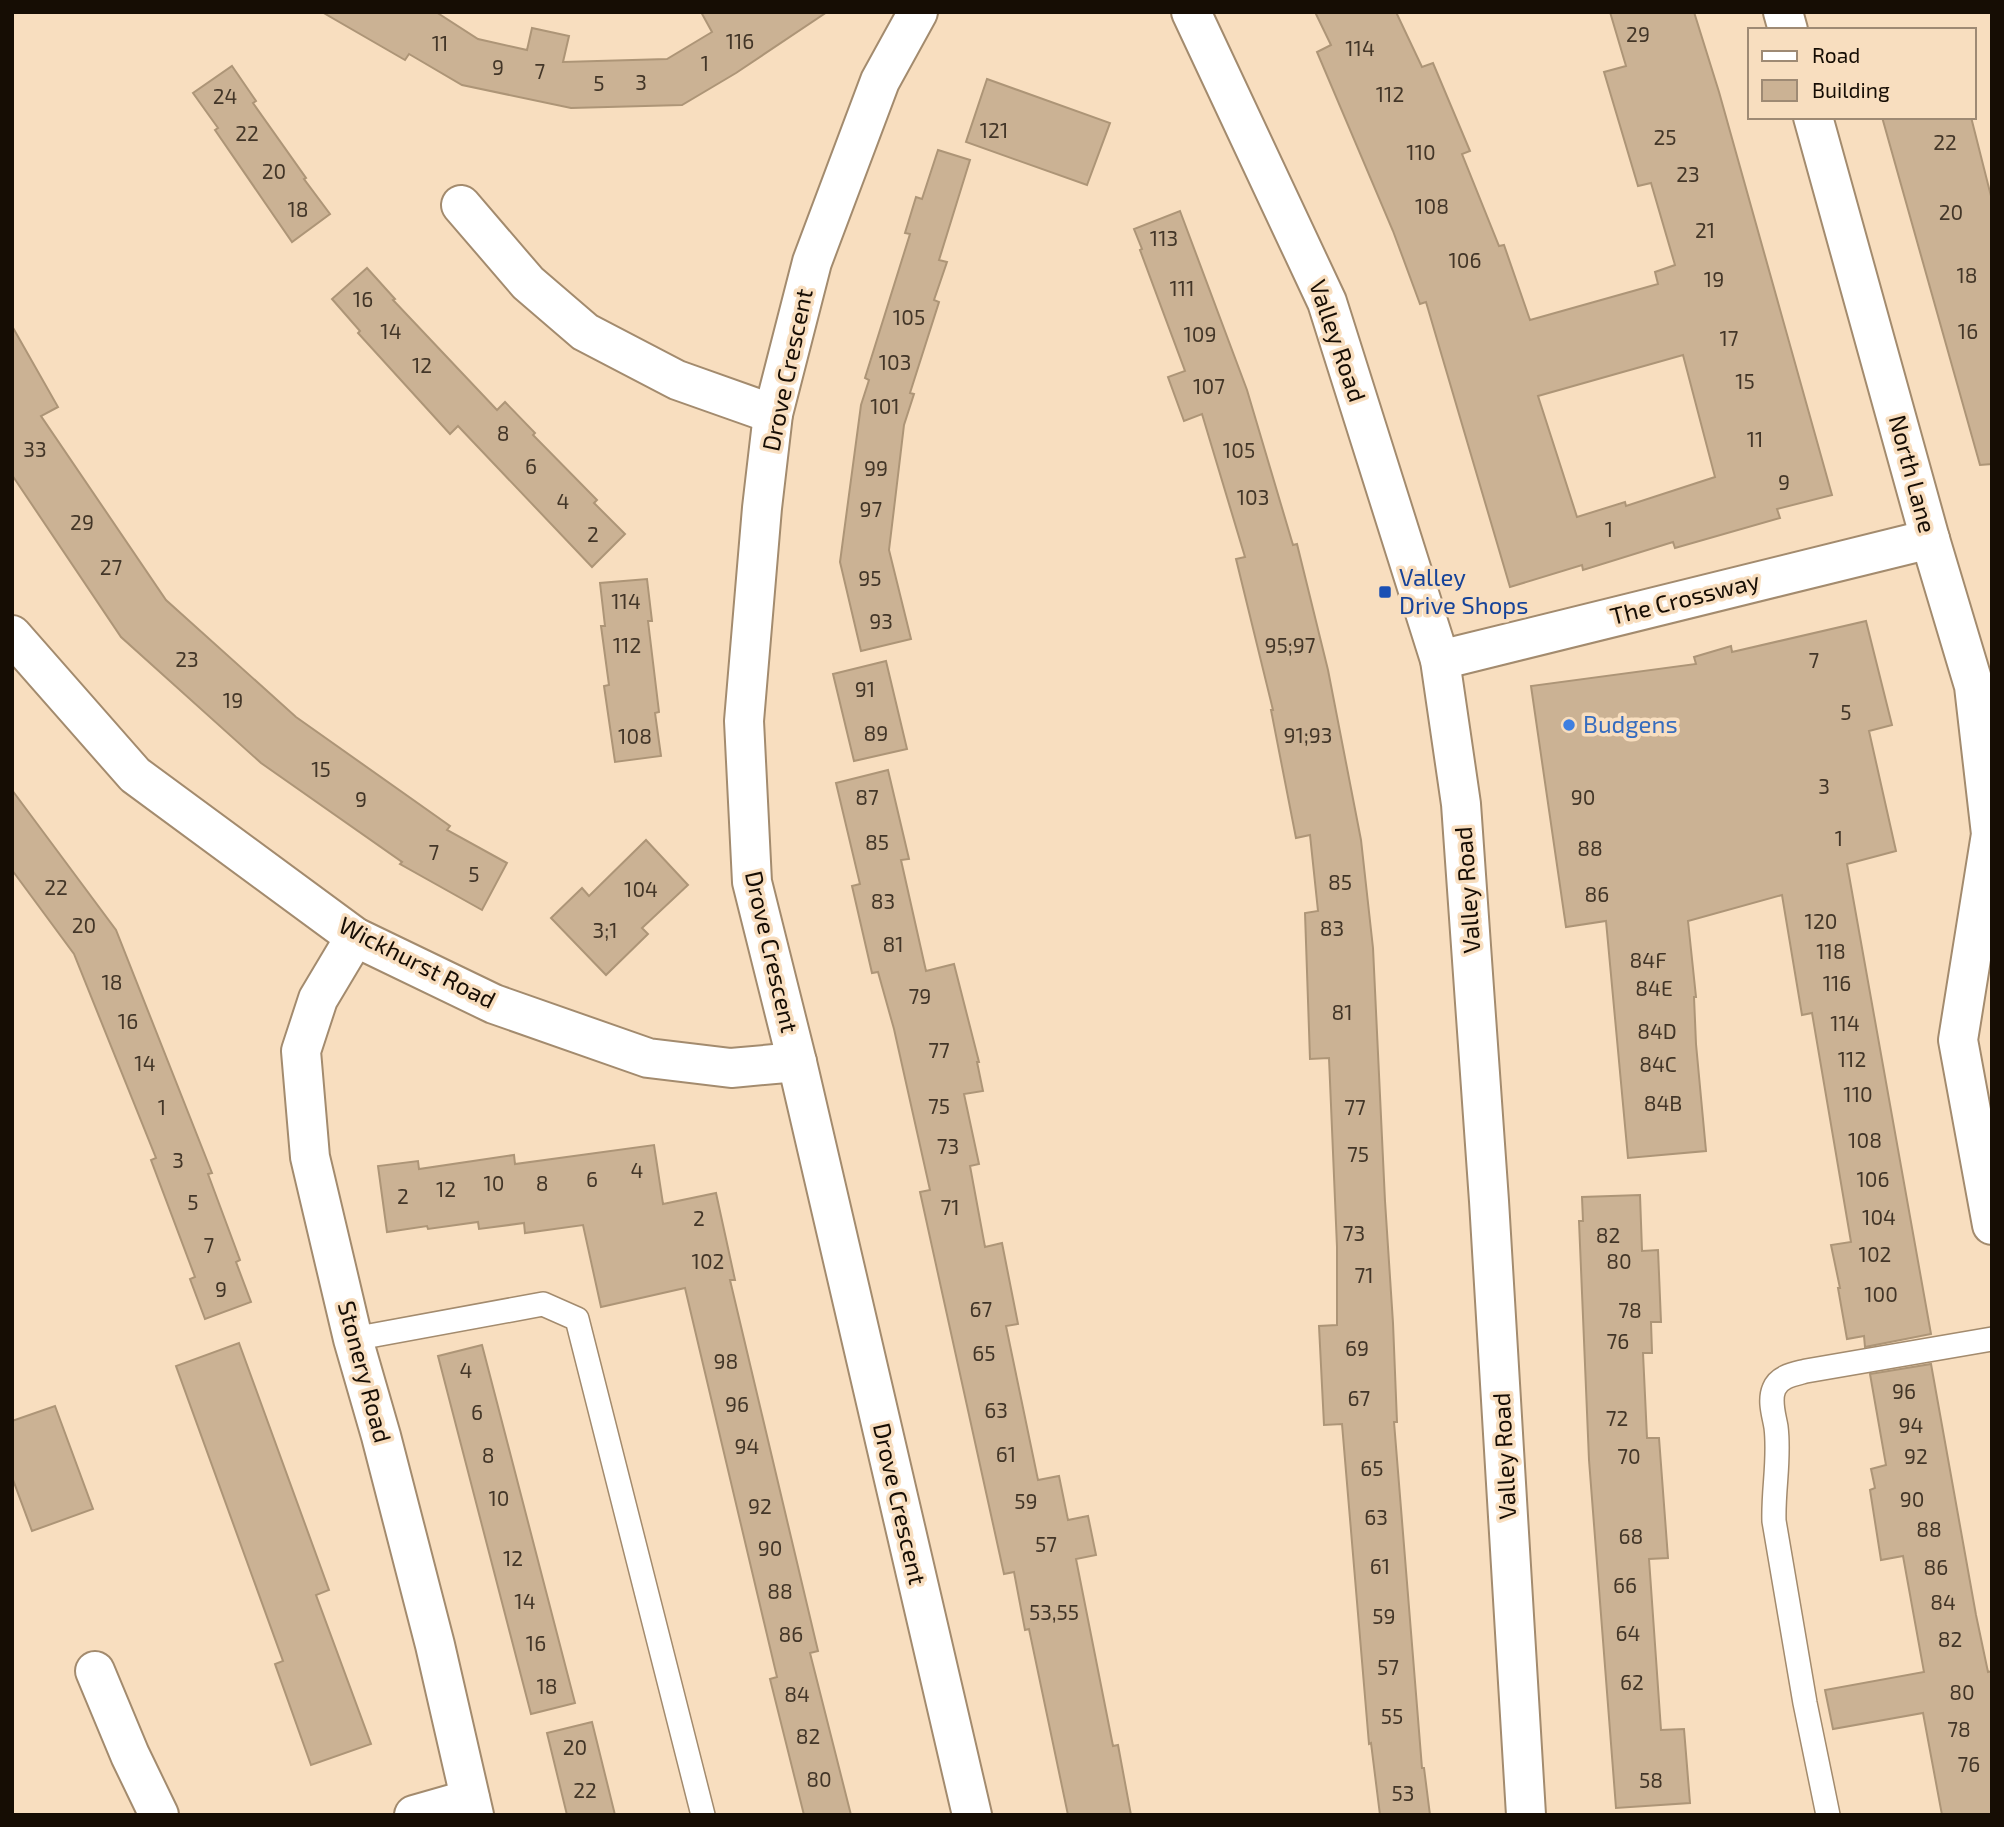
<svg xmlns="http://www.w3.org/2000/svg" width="2004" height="1827" viewBox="0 0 2004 1827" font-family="'Exo 2',sans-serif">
  <rect width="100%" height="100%" fill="#f8debf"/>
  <g fill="#cbb294" stroke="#ad9577" stroke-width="2" fill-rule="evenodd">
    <path d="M 322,12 L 436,12 L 478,39 L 527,50 L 532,28 L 569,36 L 563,62 L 667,59 L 712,32 L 701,12 L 827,12 L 736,73 L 682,105 L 571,108 L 462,85 L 409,54 L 405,60 Z"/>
    <path d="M 1315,12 L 1396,12 L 1422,67 L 1433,63 L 1470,151 L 1462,154 L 1499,246 L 1504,245 L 1530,320 L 1658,284 L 1655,272 L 1675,265 L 1651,183 L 1638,186 L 1604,72 L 1626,66 L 1610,12 L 1694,12 L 1719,92 L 1832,495 L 1777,509 L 1780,518 L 1675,548 L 1673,542 L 1583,570 L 1582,565 L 1510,587 L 1426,302 L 1420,304 L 1393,231 L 1317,52 L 1331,45 ZM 1683,355 L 1715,477 L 1626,506 L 1625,502 L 1577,517 L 1538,396 Z"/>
    <path d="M 232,66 L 256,101 L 253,103 L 306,178 L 304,179 L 330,214 L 292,242 L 215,130 L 218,128 L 193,93 Z"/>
    <path d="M 987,79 L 1110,123 L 1087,185 L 966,142 Z"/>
    <path d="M 1882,117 L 1971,117 L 1992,200 L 1992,464 L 1980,465 Z"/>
    <path d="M 938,150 L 970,160 L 939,260 L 947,262 L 934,300 L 939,302 L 910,393 L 914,394 L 904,425 L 896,492 L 889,550 L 911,639 L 861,651 L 840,562 L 861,405 L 869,380 L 865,378 L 910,234 L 905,233 L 916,197 L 922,199 Z"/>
    <path d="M 1180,211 L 1247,390 L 1293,545 L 1297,544 L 1328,670 L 1361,840 L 1373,948 L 1385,1201 L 1393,1323 L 1397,1422 L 1394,1422 L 1422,1768 L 1424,1768 L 1430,1815 L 1380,1815 L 1371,1743 L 1369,1744 L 1342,1424 L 1324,1425 L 1319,1326 L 1337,1325 L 1337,1247 L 1329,1058 L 1310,1059 L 1305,913 L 1318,911 L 1310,835 L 1296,838 L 1271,710 L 1273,710 L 1236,559 L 1245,557 L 1202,414 L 1184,421 L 1168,377 L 1185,371 L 1140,250 L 1142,249 L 1134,229 Z"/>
    <path d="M 367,268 L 395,299 L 393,300 L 497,410 L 505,402 L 535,433 L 533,435 L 597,500 L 594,503 L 625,534 L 592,567 L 458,426 L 450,434 L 358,333 L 360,331 L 332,299 Z"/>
    <path d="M 12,326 L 58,407 L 41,416 L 166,600 L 296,717 L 450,826 L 447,830 L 507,863 L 482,910 L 400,864 L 402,862 L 261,763 L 121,637 L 12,475 Z"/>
    <path d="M 647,579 L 652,621 L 648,621 L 659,712 L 655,713 L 661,756 L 615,762 L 604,686 L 609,685 L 601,626 L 605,626 L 600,583 Z"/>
    <path d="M 1866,621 L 1892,725 L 1869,731 L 1896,851 L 1847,864 L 1931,1334 L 1865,1347 L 1864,1336 L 1847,1339 L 1838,1288 L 1840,1288 L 1831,1245 L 1851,1242 L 1812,1013 L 1802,1015 L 1782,895 L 1688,921 L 1696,997 L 1694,997 L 1696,1044 L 1706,1151 L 1628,1158 L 1606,921 L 1566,927 L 1531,686 L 1696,664 L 1694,657 L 1731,646 L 1732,652 Z"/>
    <path d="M 886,661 L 907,749 L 854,761 L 833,674 Z"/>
    <path d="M 888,770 L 909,859 L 901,860 L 926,971 L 954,964 L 979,1062 L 977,1062 L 983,1091 L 964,1094 L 979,1164 L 970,1166 L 985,1247 L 1002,1243 L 1018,1324 L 1006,1326 L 1038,1480 L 1059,1476 L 1068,1520 L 1088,1516 L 1096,1555 L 1076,1559 L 1113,1746 L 1118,1745 L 1131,1815 L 1068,1815 L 1029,1629 L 1025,1630 L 1014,1572 L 1004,1574 L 920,1192 L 930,1190 L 894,1029 L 878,972 L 872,973 L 852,886 L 860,884 L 836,783 Z"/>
    <path d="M 12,790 L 116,930 L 212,1173 L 208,1174 L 240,1260 L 236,1262 L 251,1302 L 205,1319 L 190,1279 L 195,1277 L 151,1160 L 156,1158 L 74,954 L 12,870 Z"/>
    <path d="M 646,840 L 688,885 L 642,928 L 648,934 L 606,975 L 551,918 L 582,888 L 589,896 Z"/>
    <path d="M 654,1145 L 663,1204 L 716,1193 L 735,1280 L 730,1280 L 818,1651 L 810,1653 L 851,1815 L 804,1815 L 770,1679 L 777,1677 L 685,1288 L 601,1307 L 583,1225 L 525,1233 L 524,1223 L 479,1229 L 478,1222 L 428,1229 L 427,1226 L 387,1232 L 378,1166 L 418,1161 L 419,1169 L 514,1155 L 515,1164 Z"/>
    <path d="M 1640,1195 L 1642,1251 L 1658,1250 L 1661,1322 L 1651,1322 L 1652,1353 L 1643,1353 L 1647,1438 L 1659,1438 L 1668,1558 L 1649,1559 L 1661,1730 L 1684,1729 L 1690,1803 L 1616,1808 L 1589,1460 L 1579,1221 L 1583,1221 L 1582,1197 Z"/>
    <path d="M 239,1343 L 329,1590 L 316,1595 L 371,1744 L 311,1765 L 275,1664 L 283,1661 L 176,1366 Z"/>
    <path d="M 482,1345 L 575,1703 L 531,1714 L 438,1356 Z"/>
    <path d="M 1931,1364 L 1976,1615 L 1988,1672 L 1992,1671 L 1992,1815 L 1942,1815 L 1923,1713 L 1833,1729 L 1825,1690 L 1924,1672 L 1903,1556 L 1881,1560 L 1870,1490 L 1875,1488 L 1871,1469 L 1886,1465 L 1870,1374 Z"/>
    <path d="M 55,1406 L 93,1509 L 32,1531 L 12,1477 L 12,1421 Z"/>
    <path d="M 592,1722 L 615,1815 L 567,1815 L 547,1733 Z"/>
  </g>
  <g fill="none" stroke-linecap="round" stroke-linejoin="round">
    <defs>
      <g id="service">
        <path d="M 353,1339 L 543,1304 L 577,1319 L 703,1815"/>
        <path d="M 1828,1815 L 1805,1703 L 1774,1521 C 1773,1489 1780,1459 1776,1427 C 1774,1415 1769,1401 1774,1389 C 1779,1376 1795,1374 1806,1371 L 1992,1339"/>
      </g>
      <g id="minor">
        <path d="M 918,12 L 880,81 L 812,262 L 773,414 L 762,508 L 744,721 L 752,882 L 797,1062 L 972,1815"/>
        <path d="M 1191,12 L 1327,302 L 1440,660 L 1461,804 L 1489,1201 L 1526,1815"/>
        <path d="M 1783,12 L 1788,30"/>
        <path d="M 1813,117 L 1930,539 L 1974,686 L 1991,834 L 1958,1040 L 1992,1225"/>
        <path d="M 461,205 L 528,283 L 585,332 L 677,380 L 773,414"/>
        <path d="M 12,635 L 135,775 L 355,937 L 494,1004 L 648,1058 L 731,1068 L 797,1062"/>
        <path d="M 1440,660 L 1930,539"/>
        <path d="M 355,937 L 318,999 L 301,1051 L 310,1157 L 353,1339 L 381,1436 L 435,1645 L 474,1815"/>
        <path d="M 95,1671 L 130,1755 L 159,1815"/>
        <path d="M 414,1815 L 470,1799"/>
      </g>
    </defs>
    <use href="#service" stroke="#a38b6e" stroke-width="26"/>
    <use href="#minor" stroke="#a38b6e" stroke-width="42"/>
    <use href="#service" stroke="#fff" stroke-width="23"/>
    <use href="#minor" stroke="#fff" stroke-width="38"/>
  </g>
  <rect fill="#1a4fb4" stroke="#f8debf" stroke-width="2.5" x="1378" y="585" width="14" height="14" rx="3.5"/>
  <circle fill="#3f7fe0" stroke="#f8debf" stroke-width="2.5" cx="1569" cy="725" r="7"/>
  <g text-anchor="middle" stroke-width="7" stroke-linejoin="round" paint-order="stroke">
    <g font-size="21" fill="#433628">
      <text x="1638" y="42">29</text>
      <text x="740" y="49">116</text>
      <text x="440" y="51">11</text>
      <text x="1360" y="56">114</text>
      <text x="705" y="71">1</text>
      <text x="498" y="75">9</text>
      <text x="540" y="79">7</text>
      <text x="641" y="90">3</text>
      <text x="599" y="91">5</text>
      <text x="1390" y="102">112</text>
      <text x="225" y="104">24</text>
      <text x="994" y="138">121</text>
      <text x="247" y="141">22</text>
      <text x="1665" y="145">25</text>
      <text x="1945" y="150">22</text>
      <text x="1421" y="160">110</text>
      <text x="274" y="179">20</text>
      <text x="1688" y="182">23</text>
      <text x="1432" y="214">108</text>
      <text x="298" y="217">18</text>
      <text x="1951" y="220">20</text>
      <text x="1705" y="238">21</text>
      <text x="1164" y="246">113</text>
      <text x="1465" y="268">106</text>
      <text x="1967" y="283">18</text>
      <text x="1714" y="287">19</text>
      <text x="1182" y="296">111</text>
      <text x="363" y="307">16</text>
      <text x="909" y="325">105</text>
      <text x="391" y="339">14</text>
      <text x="1968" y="339">16</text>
      <text x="1200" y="342">109</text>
      <text x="1729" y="346">17</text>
      <text x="895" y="370">103</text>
      <text x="422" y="373">12</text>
      <text x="1745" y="389">15</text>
      <text x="1209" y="394">107</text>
      <text x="885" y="414">101</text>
      <text x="503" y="441">8</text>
      <text x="1755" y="447">11</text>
      <text x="35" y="457">33</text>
      <text x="1239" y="458">105</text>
      <text x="531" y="474">6</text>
      <text x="876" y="476">99</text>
      <text x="1784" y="490">9</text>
      <text x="1253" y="505">103</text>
      <text x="563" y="509">4</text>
      <text x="871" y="517">97</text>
      <text x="82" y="530">29</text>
      <text x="1609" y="537">1</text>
      <text x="593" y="542">2</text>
      <text x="111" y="575">27</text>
      <text x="870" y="586">95</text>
      <text x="626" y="609">114</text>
      <text x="881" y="629">93</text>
      <text x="627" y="653">112</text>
      <text x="1290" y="653">95;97</text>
      <text x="187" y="667">23</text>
      <text x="1814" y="668">7</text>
      <text x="865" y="697">91</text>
      <text x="233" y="708">19</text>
      <text x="1846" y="720">5</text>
      <text x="876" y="741">89</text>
      <text x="1308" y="743">91;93</text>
      <text x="635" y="744">108</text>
      <text x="321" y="777">15</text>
      <text x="1824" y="794">3</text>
      <text x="867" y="805">87</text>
      <text x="1583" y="805">90</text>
      <text x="361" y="807">9</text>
      <text x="1839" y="846">1</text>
      <text x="877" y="850">85</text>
      <text x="1590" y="856">88</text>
      <text x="434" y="860">7</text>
      <text x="474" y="882">5</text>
      <text x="1340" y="890">85</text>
      <text x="56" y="895">22</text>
      <text x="641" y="897">104</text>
      <text x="1597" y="902">86</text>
      <text x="883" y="909">83</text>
      <text x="1821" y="929">120</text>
      <text x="84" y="933">20</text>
      <text x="1332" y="936">83</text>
      <text x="605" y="938">3;1</text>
      <text x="893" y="952">81</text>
      <text x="1831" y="959">118</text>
      <text x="1648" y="968">84F</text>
      <text x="112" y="990">18</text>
      <text x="1837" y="991">116</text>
      <text x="1654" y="996">84E</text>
      <text x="920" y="1004">79</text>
      <text x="1342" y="1020">81</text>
      <text x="128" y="1029">16</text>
      <text x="1845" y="1031">114</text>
      <text x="1657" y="1039">84D</text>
      <text x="939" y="1058">77</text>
      <text x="1852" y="1067">112</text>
      <text x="145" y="1071">14</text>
      <text x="1658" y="1072">84C</text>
      <text x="1858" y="1102">110</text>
      <text x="1663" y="1111">84B</text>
      <text x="939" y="1114">75</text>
      <text x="162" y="1115">1</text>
      <text x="1355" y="1115">77</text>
      <text x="1865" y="1148">108</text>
      <text x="948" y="1154">73</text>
      <text x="1358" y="1162">75</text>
      <text x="178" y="1168">3</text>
      <text x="637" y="1178">4</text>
      <text x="592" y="1187">6</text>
      <text x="1873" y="1187">106</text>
      <text x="494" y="1191">10</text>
      <text x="542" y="1191">8</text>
      <text x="446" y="1197">12</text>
      <text x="403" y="1204">2</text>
      <text x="193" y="1210">5</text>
      <text x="950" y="1215">71</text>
      <text x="1879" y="1225">104</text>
      <text x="699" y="1226">2</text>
      <text x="1354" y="1241">73</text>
      <text x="1608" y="1243">82</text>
      <text x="209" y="1253">7</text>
      <text x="1875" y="1262">102</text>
      <text x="708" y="1269">102</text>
      <text x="1619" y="1269">80</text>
      <text x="1364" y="1283">71</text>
      <text x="221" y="1297">9</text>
      <text x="1881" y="1302">100</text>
      <text x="981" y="1317">67</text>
      <text x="1630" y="1318">78</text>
      <text x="1618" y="1349">76</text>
      <text x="1357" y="1356">69</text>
      <text x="984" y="1361">65</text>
      <text x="726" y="1369">98</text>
      <text x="466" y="1378">4</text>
      <text x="1904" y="1399">96</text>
      <text x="1359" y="1406">67</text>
      <text x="737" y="1412">96</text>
      <text x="996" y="1418">63</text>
      <text x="477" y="1420">6</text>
      <text x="1617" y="1426">72</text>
      <text x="1911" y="1433">94</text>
      <text x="747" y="1454">94</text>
      <text x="1006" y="1462">61</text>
      <text x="488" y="1463">8</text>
      <text x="1629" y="1464">70</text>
      <text x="1916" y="1464">92</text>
      <text x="1372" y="1476">65</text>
      <text x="499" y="1506">10</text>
      <text x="1912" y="1507">90</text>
      <text x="1026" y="1509">59</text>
      <text x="760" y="1514">92</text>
      <text x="1376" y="1525">63</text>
      <text x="1929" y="1537">88</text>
      <text x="1631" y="1544">68</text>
      <text x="1046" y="1552">57</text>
      <text x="770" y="1556">90</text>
      <text x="513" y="1566">12</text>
      <text x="1380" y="1574">61</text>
      <text x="1936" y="1575">86</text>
      <text x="1625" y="1593">66</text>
      <text x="780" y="1599">88</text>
      <text x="525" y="1609">14</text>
      <text x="1943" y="1610">84</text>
      <text x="1054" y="1620">53,55</text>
      <text x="1384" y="1624">59</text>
      <text x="1628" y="1641">64</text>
      <text x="791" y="1642">86</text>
      <text x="1950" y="1647">82</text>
      <text x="536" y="1651">16</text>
      <text x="1388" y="1675">57</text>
      <text x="1632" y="1690">62</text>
      <text x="547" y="1694">18</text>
      <text x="1962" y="1700">80</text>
      <text x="797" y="1702">84</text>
      <text x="1392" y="1724">55</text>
      <text x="1959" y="1737">78</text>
      <text x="808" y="1744">82</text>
      <text x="575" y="1755">20</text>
      <text x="1969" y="1772">76</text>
      <text x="819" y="1787">80</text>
      <text x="1651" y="1788">58</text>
      <text x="585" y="1798">22</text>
      <text x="1403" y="1801">53</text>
    </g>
    <g font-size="24" fill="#160d04" stroke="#f8debf">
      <text transform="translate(1337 341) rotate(71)" y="8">Valley Road</text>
      <text transform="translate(788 370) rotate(-78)" y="8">Drove Crescent</text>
      <text transform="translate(1912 474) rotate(75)" y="8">North Lane</text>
      <text transform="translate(1685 599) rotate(-14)" y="8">The Crossway</text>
      <text transform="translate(1468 890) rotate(-94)" y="8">Valley Road</text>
      <text transform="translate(771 952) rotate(77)" y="8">Drove Crescent</text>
      <text transform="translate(417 963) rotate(27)" y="8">Wickhurst Road</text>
      <text transform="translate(364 1372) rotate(75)" y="8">Stonery Road</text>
      <text transform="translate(1505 1456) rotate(-93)" y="8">Valley Road</text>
      <text transform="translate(899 1504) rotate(77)" y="8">Drove Crescent</text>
    </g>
    <g font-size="24" fill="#164399" stroke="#f8debf" text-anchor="start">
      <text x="1399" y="586">Valley<tspan x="1399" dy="28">Drive Shops</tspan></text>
    </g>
    <g font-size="24" fill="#366cbe" stroke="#f8debf" text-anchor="start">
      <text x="1583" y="733">Budgens</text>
    </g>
  </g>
  <rect width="2004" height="1827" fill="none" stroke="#160d04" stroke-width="28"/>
  <rect x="1748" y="28" width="228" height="91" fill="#f8debf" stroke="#9e8a74" stroke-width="2"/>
  <rect x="1762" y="51" width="35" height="10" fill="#ffffff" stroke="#9e8a74" stroke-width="2"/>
  <text x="1812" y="63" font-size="21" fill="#160d04">Road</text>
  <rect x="1762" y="80" width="35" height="21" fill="#cbb294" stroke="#9e8a74" stroke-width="2"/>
  <text x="1812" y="98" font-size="21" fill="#160d04">Building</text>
</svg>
